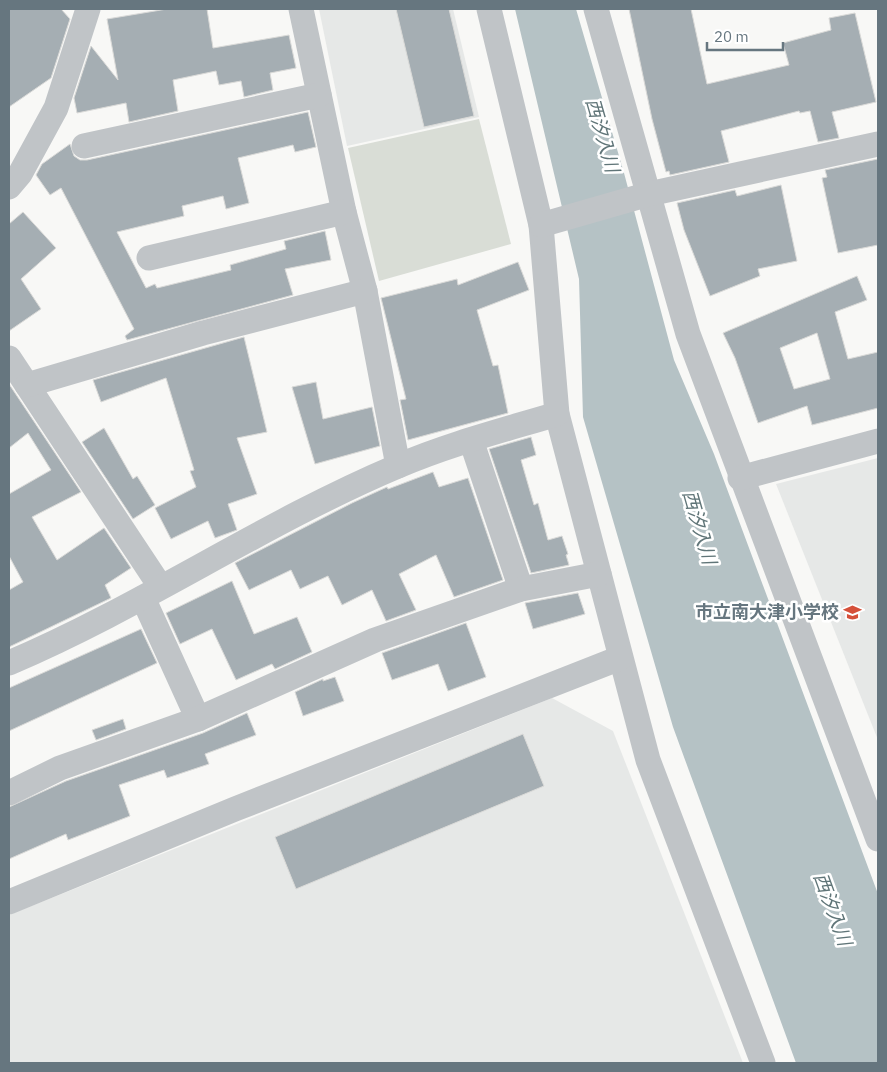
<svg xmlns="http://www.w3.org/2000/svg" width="887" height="1072" viewBox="0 0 887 1072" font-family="'IBM Plex Sans','Noto Sans JP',sans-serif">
  <rect width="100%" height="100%" fill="#f8f8f6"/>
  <g fill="#e6e8e7">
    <path d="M 319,9 L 453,9 L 479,117 L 347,146 Z"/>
    <path d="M 878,458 L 878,740 L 776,484 Z"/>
    <path d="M 552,698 L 613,731 L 743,1063 L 9,1063 L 9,915 Z"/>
  </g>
  <path fill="#d9ddd6" d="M 479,119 L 511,244 L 379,281 L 348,148 Z"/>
  <path fill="#b5c2c5" d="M 515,9 L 576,9 L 624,173 L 674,360 L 714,454 L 878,894 L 878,1063 L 796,1063 L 673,727 L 583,417 L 579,279 Z"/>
  <g fill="#a5aeb3" stroke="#dadad8" fill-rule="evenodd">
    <path d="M 9,9 L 61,9 L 70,19 L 51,78 L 9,107 Z"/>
    <path d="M 167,9 L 207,9 L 213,48 L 289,35 L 296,68 L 270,73 L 273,90 L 244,97 L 241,81 L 219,85 L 216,71 L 173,80 L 178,111 L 129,122 L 126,103 L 77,113 L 74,98 L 91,46 L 118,80 L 107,19 Z"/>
    <path d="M 396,9 L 449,9 L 474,116 L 424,127 Z"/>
    <path d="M 629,9 L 691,9 L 707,84 L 789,65 L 783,43 L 831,30 L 829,18 L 855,13 L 876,102 L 832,112 L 839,138 L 818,142 L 810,111 L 800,113 L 799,111 L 721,131 L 729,162 L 670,175 L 669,171 L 666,172 L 652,119 Z"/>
    <path d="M 308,112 L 316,147 L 295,152 L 293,145 L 238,158 L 249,203 L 226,209 L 223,196 L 182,206 L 184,216 L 117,232 L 146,288 L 155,284 L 157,288 L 231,270 L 230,265 L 286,249 L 284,241 L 325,231 L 331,260 L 285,269 L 293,295 L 127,340 L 125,336 L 134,329 L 61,188 L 50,195 L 36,175 L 42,164 L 70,144 L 74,156 L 80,160 L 87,160 Z"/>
    <path d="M 878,159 L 878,245 L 838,253 L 822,178 L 827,177 L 825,170 Z"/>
    <path d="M 781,185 L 797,261 L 758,269 L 760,276 L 710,296 L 684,230 L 677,203 L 735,190 L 737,196 Z"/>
    <path d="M 23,212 L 56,248 L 21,279 L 41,309 L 9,331 L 9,224 Z"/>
    <path d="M 518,262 L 529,290 L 477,310 L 493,366 L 498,365 L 508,413 L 408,440 L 400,400 L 406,399 L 381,298 L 457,279 L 458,285 Z"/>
    <path d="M 857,276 L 867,300 L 835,312 L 848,359 L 878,352 L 878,408 L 812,425 L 807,406 L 758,423 L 735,358 L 723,333 ZM 817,333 L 830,379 L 794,389 L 780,348 Z"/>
    <path d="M 244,337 L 267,432 L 237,438 L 257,494 L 228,504 L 237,530 L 215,538 L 208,521 L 171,539 L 155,508 L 196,487 L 190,471 L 194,470 L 166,378 L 101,402 L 93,380 Z"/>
    <path d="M 316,382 L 323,419 L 372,407 L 380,446 L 315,464 L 292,387 Z"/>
    <path d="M 9,384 L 81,492 L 32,517 L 57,560 L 104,528 L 131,568 L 105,585 L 111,598 L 9,647 L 9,590 L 23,582 L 9,556 L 9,494 L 51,470 L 28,433 L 9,448 Z"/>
    <path d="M 104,428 L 133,479 L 137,476 L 155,505 L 133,519 L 82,442 Z"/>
    <path d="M 531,437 L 536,455 L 521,460 L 534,505 L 538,503 L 548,540 L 562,536 L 568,554 L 566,555 L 569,565 L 531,573 L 489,449 Z"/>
    <path d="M 433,472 L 439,487 L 468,478 L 503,580 L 454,597 L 436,555 L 399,574 L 416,610 L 386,621 L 372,590 L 342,605 L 328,576 L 300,589 L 291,570 L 249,590 L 235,563 L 352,503 L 387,487 L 388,489 Z"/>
    <path d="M 232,581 L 254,634 L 297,617 L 312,652 L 275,669 L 272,664 L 236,680 L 212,629 L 180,644 L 166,613 Z"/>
    <path d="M 578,593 L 585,614 L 533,629 L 525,603 Z"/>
    <path d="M 466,623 L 486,677 L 448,691 L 438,664 L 392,680 L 382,653 Z"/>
    <path d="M 141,629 L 157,663 L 9,731 L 9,688 Z"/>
    <path d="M 335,677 L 344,701 L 303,716 L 295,692 L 323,679 L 323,681 Z"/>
    <path d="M 247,713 L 256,735 L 205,754 L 209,764 L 167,778 L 164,770 L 119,785 L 130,816 L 68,840 L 66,834 L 9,859 L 9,807 L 66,781 L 203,733 Z"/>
    <path d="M 123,719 L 126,729 L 96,740 L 92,730 Z"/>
    <path d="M 523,734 L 544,786 L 296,889 L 275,837 Z"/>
  </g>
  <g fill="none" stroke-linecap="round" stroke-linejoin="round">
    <g stroke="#c0c4c7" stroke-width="25">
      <path d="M 301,9 L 344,212 L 365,291 L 398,466"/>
      <path d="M 489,9 L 541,225 L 557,414 L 648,760 L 763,1063"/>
      <path d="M 596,9 L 688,334 L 878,839"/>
      <path d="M 84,146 L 319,95"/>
      <path d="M 9,187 L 20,174 L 56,108 L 88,9"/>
      <path d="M 541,225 L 649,194 L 878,144"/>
      <path d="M 149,258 L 344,212"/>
      <path d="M 9,358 L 160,586"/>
      <path d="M 27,385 L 203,333 L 365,291"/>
      <path d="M 471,440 L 521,589"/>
      <path d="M 740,478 L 878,441"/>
      <path d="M 143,598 L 198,719"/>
      <path d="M 9,663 C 143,606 263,523 398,466 C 449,444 504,430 557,414"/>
      <path d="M 9,793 L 60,768 L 198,719 L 375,640 L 521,589 L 599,574"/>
      <path d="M 9,902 L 235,809 L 620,658"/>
    </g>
  </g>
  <defs>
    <symbol id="school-bare" viewBox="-9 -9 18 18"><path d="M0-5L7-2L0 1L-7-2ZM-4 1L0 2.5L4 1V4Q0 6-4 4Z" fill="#d5503a" stroke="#fff" stroke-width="2.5" paint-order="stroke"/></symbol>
  </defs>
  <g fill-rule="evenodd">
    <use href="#school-bare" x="840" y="600" width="25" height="25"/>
  </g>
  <g text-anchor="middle" stroke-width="5" stroke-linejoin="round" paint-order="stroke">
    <g font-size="18" font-weight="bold" fill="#66767f" stroke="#fff" text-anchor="end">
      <text x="839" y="618">市立南大津小学校</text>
    </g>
    <g font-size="19" font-style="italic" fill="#607578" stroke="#fff">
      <text transform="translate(603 135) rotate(74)" y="7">西汐入川</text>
      <text transform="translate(700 527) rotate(74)" y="7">西汐入川</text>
      <text transform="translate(833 909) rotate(70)" y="7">西汐入川</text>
    </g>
  </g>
  <rect width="887" height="1072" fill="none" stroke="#66767f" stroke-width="20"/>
  <path d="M707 42v8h76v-8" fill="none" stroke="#66767f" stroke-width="2.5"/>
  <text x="714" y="42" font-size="15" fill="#66767f" stroke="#ffffff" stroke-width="4" paint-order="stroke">20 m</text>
</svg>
